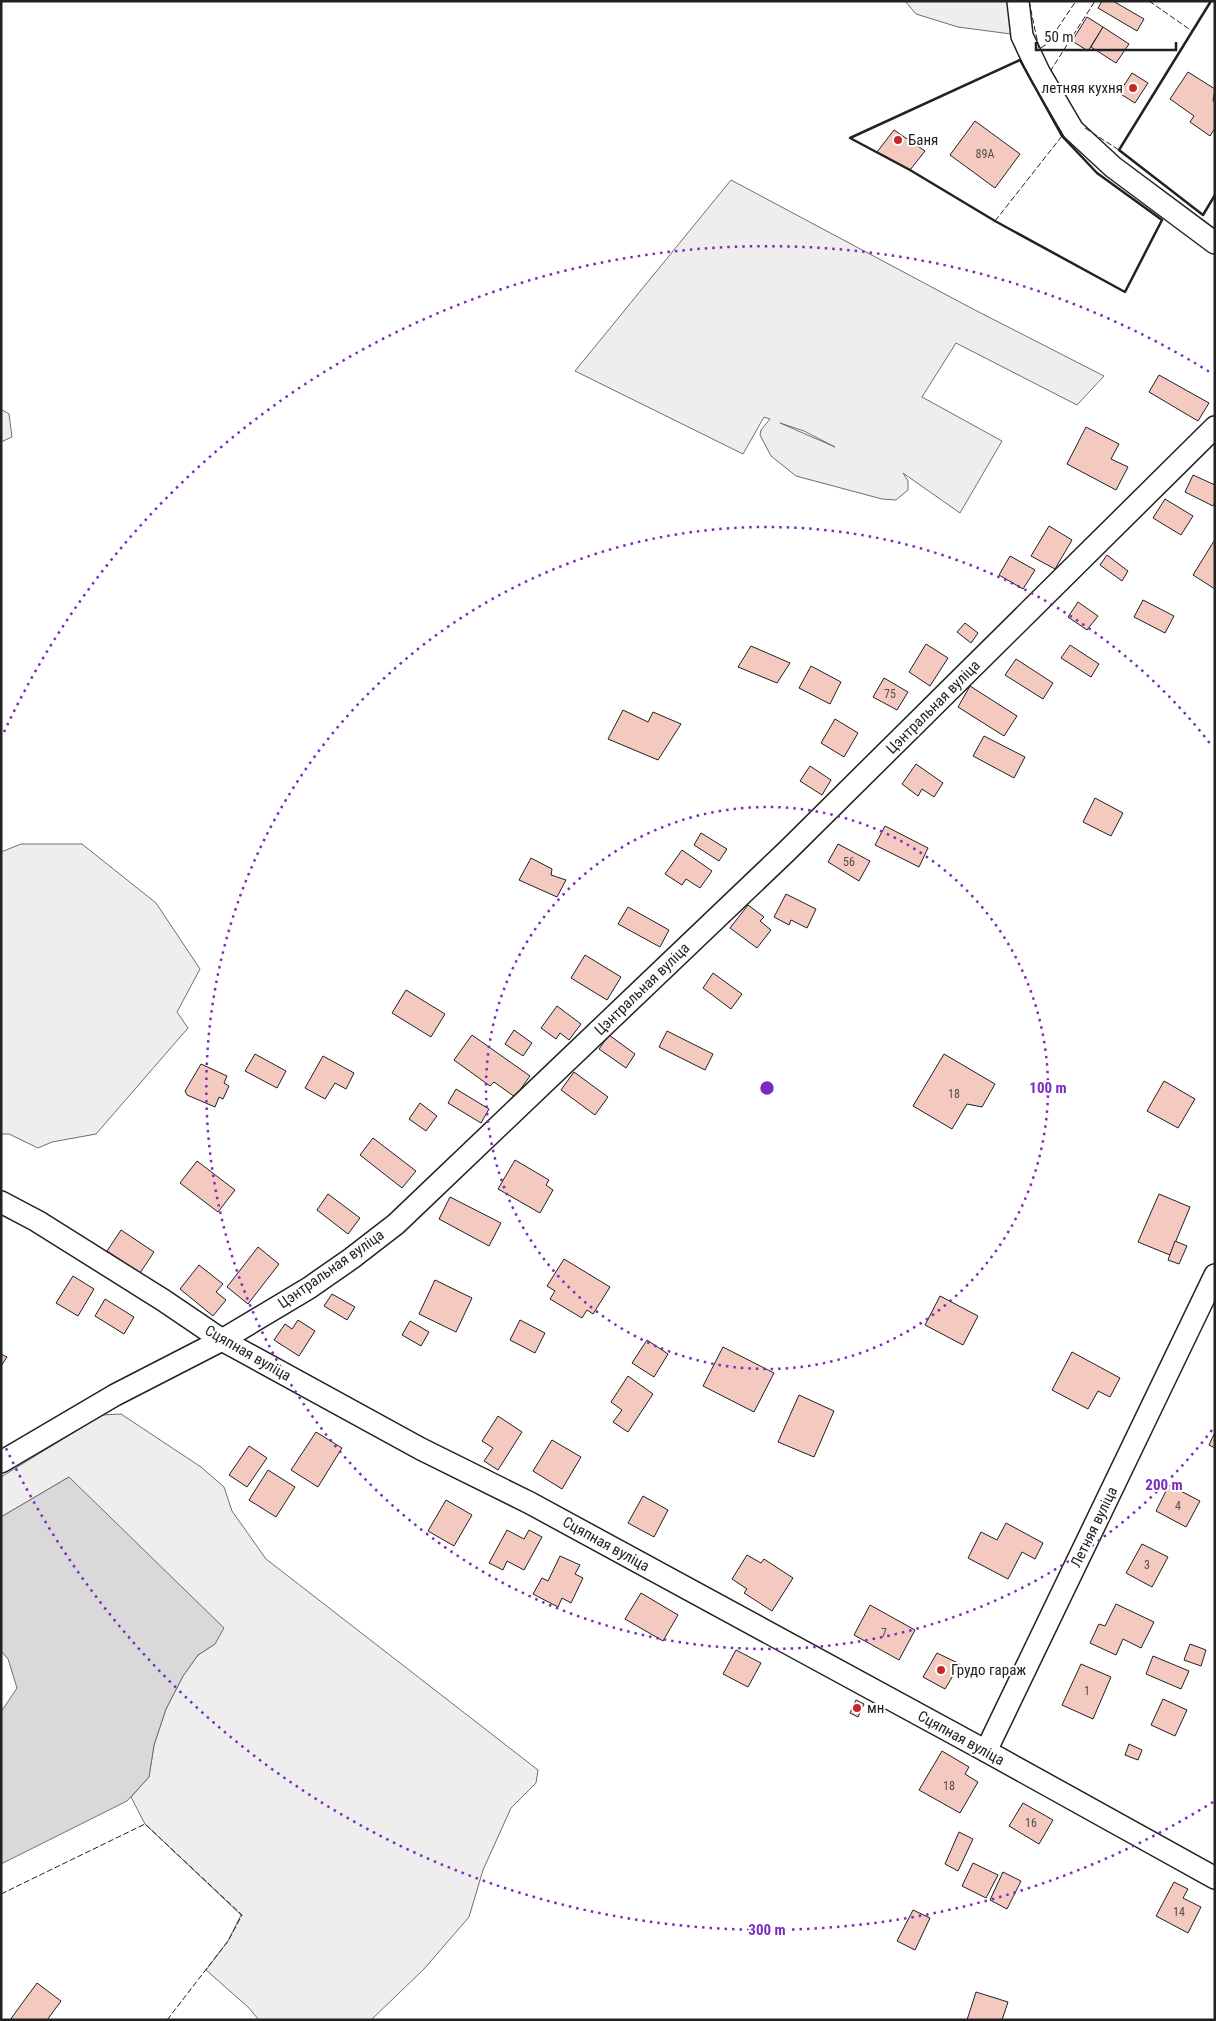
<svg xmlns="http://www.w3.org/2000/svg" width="1216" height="2021" viewBox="0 0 1216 2021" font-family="'Roboto Condensed',sans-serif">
  <rect width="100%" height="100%" fill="#fff"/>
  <g fill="#eee" stroke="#6f6f6f" fill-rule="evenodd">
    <path d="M 905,1 L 1008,1 L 1011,34 L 958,27 L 916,14 Z"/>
    <path d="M 731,180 L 971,308 L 1104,376 L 1077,405 L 956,343 L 922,397 L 1002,441 L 960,513 L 903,473 L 908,481 L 908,490 L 896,500 L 882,499 L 796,476 L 771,456 L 760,435 L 761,430 L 770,419 L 764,417 L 743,454 L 575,371 ZM 780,423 L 804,431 L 835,447 Z"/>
    <path d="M 1,409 L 9,414 L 12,437 L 1,442 Z"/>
    <path d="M 21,844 L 82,844 L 156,903 L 200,969 L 177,1012 L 188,1028 L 96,1134 L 52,1142 L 38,1148 L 9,1134 L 1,1134 L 1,852 Z"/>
    <path d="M 121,1414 L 201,1467 L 224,1487 L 232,1511 L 266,1559 L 538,1770 L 536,1783 L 511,1808 L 483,1870 L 469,1917 L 424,1969 L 371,2020 L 259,2020 L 248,2007 L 206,1970 L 228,1941 L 241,1915 L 145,1824 L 131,1797 L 149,1777 L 154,1745 L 166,1709 L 183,1676 L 198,1655 L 215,1644 L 69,1477 L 1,1517 L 1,1477 L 102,1415 Z"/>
  </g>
  <path fill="#d9d9d9" stroke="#6f6f6f" d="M 69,1477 L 224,1628 L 215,1644 L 198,1655 L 183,1676 L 166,1709 L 154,1745 L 149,1777 L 127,1801 L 1,1864 L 1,1712 L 17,1688 L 8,1659 L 1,1651 L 1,1517 Z"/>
  <g fill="#f3c9c0" stroke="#222">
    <path d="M 1102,1 L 1113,1 L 1144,19 L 1137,31 L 1098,8 Z"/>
    <path d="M 1087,17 L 1103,27 L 1088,51 L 1072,41 Z"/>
    <path d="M 1103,27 L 1129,44 L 1116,63 L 1091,47 Z"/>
    <path d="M 1188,72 L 1215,89 L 1213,101 L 1215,102 L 1215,128 L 1210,136 L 1190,122 L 1194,116 L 1170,99 Z"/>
    <path d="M 1132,73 L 1148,83 L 1135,103 L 1119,93 Z"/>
    <path d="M 975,121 L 1020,154 L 995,188 L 950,155 Z"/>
    <path d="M 894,130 L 925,151 L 910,170 L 877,152 Z"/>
    <path d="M 1159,375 L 1209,403 L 1198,421 L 1149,392 Z"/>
    <path d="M 1086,427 L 1119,444 L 1111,459 L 1128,467 L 1116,490 L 1067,464 Z"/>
    <path d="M 1193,475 L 1215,485 L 1215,502 L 1213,506 L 1185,492 Z"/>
    <path d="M 1165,499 L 1193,516 L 1181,535 L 1153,518 Z"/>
    <path d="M 1049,526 L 1072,540 L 1055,569 L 1031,556 Z"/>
    <path d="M 1214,541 L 1215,542 L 1215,589 L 1193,575 Z"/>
    <path d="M 1107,555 L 1128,571 L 1122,581 L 1100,565 Z"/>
    <path d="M 1010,556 L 1035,570 L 1023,589 L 999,575 Z"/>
    <path d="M 1143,600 L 1174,616 L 1165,633 L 1134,617 Z"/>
    <path d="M 1078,602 L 1098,616 L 1087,630 L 1068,617 Z"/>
    <path d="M 965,623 L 978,633 L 971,643 L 957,632 Z"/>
    <path d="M 926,644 L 948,658 L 930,686 L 909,672 Z"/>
    <path d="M 1070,645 L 1099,664 L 1091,677 L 1061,658 Z"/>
    <path d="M 751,646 L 790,663 L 777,683 L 738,667 Z"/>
    <path d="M 1016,659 L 1053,683 L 1043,699 L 1005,675 Z"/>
    <path d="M 811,666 L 841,682 L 830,704 L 799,688 Z"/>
    <path d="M 884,678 L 908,692 L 897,710 L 873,697 Z"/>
    <path d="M 970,686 L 1017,716 L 1004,736 L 958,707 Z"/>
    <path d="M 623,710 L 648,722 L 653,712 L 681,724 L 658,760 L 608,739 Z"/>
    <path d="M 835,719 L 858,733 L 844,757 L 821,743 Z"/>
    <path d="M 984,736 L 1025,757 L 1014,778 L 973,756 Z"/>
    <path d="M 916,764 L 943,783 L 934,797 L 922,789 L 918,796 L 902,784 Z"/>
    <path d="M 810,766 L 831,780 L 822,795 L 800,781 Z"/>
    <path d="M 1095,798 L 1123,813 L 1111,836 L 1083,822 Z"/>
    <path d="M 885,826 L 928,848 L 919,867 L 875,845 Z"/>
    <path d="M 701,833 L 727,849 L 719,861 L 694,845 Z"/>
    <path d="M 838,844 L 870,861 L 859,881 L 828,862 Z"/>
    <path d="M 682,850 L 712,871 L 700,888 L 686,879 L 682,885 L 665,874 Z"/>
    <path d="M 531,858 L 552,869 L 551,875 L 566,880 L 557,897 L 519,880 Z"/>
    <path d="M 786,894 L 816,909 L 807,928 L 791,920 L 789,925 L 774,917 Z"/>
    <path d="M 748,905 L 764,917 L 760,921 L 771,930 L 757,948 L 730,928 Z"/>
    <path d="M 628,907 L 669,930 L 660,947 L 618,924 Z"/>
    <path d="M 585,955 L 621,977 L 607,1000 L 571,978 Z"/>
    <path d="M 713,973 L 742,994 L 731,1009 L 703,988 Z"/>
    <path d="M 406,990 L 445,1014 L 431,1037 L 392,1013 Z"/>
    <path d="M 557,1006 L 581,1024 L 569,1040 L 560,1033 L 556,1039 L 541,1028 Z"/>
    <path d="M 514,1030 L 532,1043 L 523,1056 L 505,1044 Z"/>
    <path d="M 667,1031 L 713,1054 L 705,1070 L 659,1047 Z"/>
    <path d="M 472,1035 L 530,1076 L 515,1097 L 494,1082 L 490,1086 L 454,1060 Z"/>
    <path d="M 609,1035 L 635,1054 L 626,1068 L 599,1049 Z"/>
    <path d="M 255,1054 L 286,1071 L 277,1088 L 245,1071 Z"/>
    <path d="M 944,1054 L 995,1084 L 982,1107 L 967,1104 L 952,1129 L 913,1106 Z"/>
    <path d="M 323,1056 L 354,1073 L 346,1089 L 335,1083 L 325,1099 L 305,1088 Z"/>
    <path d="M 201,1064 L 227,1076 L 224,1083 L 229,1086 L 223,1099 L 219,1097 L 215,1107 L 187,1095 L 185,1091 Z"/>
    <path d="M 574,1072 L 608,1097 L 595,1115 L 561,1090 Z"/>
    <path d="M 1164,1081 L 1195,1099 L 1178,1128 L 1147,1111 Z"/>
    <path d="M 456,1089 L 489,1109 L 481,1123 L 448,1103 Z"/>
    <path d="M 420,1103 L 437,1116 L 426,1131 L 409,1119 Z"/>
    <path d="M 373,1138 L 416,1171 L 402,1188 L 360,1155 Z"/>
    <path d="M 515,1160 L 549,1180 L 546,1185 L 553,1190 L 540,1213 L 498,1189 Z"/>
    <path d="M 197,1161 L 235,1190 L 218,1212 L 180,1183 Z"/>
    <path d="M 328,1194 L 360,1218 L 348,1234 L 317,1210 Z"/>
    <path d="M 1159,1194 L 1190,1207 L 1170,1255 L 1138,1242 Z"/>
    <path d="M 450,1197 L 501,1223 L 489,1246 L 439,1219 Z"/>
    <path d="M 121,1230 L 154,1252 L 140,1273 L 107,1251 Z"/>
    <path d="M 1175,1241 L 1187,1246 L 1179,1264 L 1168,1260 Z"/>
    <path d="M 258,1247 L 279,1264 L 248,1304 L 227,1287 Z"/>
    <path d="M 564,1259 L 610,1287 L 593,1314 L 587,1310 L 582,1318 L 550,1299 L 555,1291 L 547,1286 Z"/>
    <path d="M 199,1265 L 223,1284 L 216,1292 L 226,1300 L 213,1316 L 180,1289 Z"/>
    <path d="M 73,1276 L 94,1289 L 78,1316 L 56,1303 Z"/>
    <path d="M 435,1280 L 472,1298 L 456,1332 L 419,1314 Z"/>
    <path d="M 332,1294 L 355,1307 L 347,1320 L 324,1306 Z"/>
    <path d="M 940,1296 L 978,1316 L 963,1345 L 925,1325 Z"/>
    <path d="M 105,1299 L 134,1317 L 124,1334 L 95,1316 Z"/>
    <path d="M 298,1320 L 315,1331 L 299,1356 L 274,1340 L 285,1324 L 292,1329 Z"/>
    <path d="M 520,1320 L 545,1333 L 535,1353 L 510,1340 Z"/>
    <path d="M 410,1321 L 429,1332 L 421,1346 L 402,1335 Z"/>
    <path d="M 647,1340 L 668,1354 L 654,1377 L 632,1363 Z"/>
    <path d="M 723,1347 L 774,1373 L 754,1412 L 703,1386 Z"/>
    <path d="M 1072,1352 L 1120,1378 L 1110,1397 L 1098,1391 L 1088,1409 L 1052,1390 Z"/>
    <path d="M 1,1354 L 7,1357 L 1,1366 Z"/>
    <path d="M 628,1376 L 653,1394 L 628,1432 L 613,1422 L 622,1410 L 611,1402 Z"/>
    <path d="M 799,1395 L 834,1411 L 814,1457 L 778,1442 Z"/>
    <path d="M 498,1416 L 522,1432 L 498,1470 L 484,1461 L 493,1448 L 482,1441 Z"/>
    <path d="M 316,1432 L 342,1448 L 318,1487 L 291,1470 Z"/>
    <path d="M 1215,1432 L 1215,1448 L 1209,1445 Z"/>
    <path d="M 552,1440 L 581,1457 L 562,1489 L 533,1471 Z"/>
    <path d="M 249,1446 L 267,1458 L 247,1487 L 229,1475 Z"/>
    <path d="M 268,1470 L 295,1487 L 276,1517 L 249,1500 Z"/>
    <path d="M 1169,1485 L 1200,1501 L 1186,1527 L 1156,1511 Z"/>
    <path d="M 643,1496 L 668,1510 L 654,1537 L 628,1523 Z"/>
    <path d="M 446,1500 L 472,1515 L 454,1546 L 428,1531 Z"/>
    <path d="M 1006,1523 L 1043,1543 L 1035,1559 L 1022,1552 L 1008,1579 L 968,1558 L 981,1532 L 997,1540 Z"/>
    <path d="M 507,1530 L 524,1539 L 529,1530 L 542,1537 L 524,1570 L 507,1561 L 503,1570 L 489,1563 Z"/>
    <path d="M 1142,1544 L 1168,1557 L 1152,1587 L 1126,1573 Z"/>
    <path d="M 747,1555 L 761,1563 L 764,1559 L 793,1578 L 772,1611 L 744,1593 L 747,1589 L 732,1579 Z"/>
    <path d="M 560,1556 L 580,1565 L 575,1574 L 583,1578 L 571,1603 L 562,1598 L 558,1607 L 533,1594 L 542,1578 L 548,1581 Z"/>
    <path d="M 641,1593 L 678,1615 L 663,1641 L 625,1619 Z"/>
    <path d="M 1116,1604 L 1154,1622 L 1141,1648 L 1123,1639 L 1116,1655 L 1090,1643 L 1099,1624 L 1105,1626 Z"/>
    <path d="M 870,1605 L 915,1630 L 899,1660 L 854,1635 Z"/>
    <path d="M 1190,1644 L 1206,1650 L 1201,1666 L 1184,1660 Z"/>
    <path d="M 736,1650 L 761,1663 L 748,1687 L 723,1674 Z"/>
    <path d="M 937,1653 L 960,1664 L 945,1689 L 923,1677 Z"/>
    <path d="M 1153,1656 L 1189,1671 L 1181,1689 L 1146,1674 Z"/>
    <path d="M 1081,1664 L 1111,1677 L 1093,1719 L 1062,1705 Z"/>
    <path d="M 1163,1699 L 1187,1710 L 1175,1736 L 1151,1725 Z"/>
    <path d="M 856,1700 L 864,1704 L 858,1717 L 850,1713 Z"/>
    <path d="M 1129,1744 L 1142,1750 L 1138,1760 L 1125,1755 Z"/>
    <path d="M 942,1751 L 969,1767 L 965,1774 L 978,1782 L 960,1813 L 919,1790 Z"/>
    <path d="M 1023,1803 L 1053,1820 L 1039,1844 L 1009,1826 Z"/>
    <path d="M 959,1832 L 973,1839 L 958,1871 L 945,1864 Z"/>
    <path d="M 973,1863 L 998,1875 L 986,1898 L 962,1886 Z"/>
    <path d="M 1003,1872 L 1021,1881 L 1007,1909 L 990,1900 Z"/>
    <path d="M 1174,1882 L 1188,1889 L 1183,1898 L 1201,1907 L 1188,1933 L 1156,1916 Z"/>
    <path d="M 913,1910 L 930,1918 L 915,1950 L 897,1941 Z"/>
    <path d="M 37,1983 L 61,2001 L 47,2020 L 10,2020 Z"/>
    <path d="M 976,1992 L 1008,2002 L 1002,2020 L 967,2020 Z"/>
  </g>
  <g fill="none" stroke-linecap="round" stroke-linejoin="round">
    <defs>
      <g id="minor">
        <path d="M 1018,1 L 1022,36 L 1039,72 L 1073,130 L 1113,167 L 1215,243"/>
        <path d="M 1,1202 L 37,1221 L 163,1300 L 222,1340 L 421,1449 L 530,1503 L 986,1751 L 1215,1878"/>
        <path d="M 1,1462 L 115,1395 L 222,1340 L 309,1288 L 352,1258 L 396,1224 L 787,851 L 1215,427"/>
        <path d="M 986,1751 L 1215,1275"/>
      </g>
    </defs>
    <use href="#minor" stroke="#222" stroke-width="24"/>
    <use href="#minor" stroke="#fff" stroke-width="21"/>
    <g stroke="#222" stroke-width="1" stroke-dasharray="6 2.5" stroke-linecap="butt">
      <path d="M 1029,1 L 1039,49 L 1047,44 L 1076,1"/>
      <path d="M 1149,1 L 1192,31"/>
      <path d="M 1056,79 L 1051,70 L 1095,1"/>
      <path d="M 1085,128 L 1119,150"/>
      <path d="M 995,221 L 1062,136"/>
      <path d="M 1,1894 L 145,1824 L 242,1915 L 228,1941 L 167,2020"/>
    </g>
    <g stroke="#222" stroke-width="2.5">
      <path d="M 1211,1 L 1119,150 L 1203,215 L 1215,195"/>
      <path d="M 1020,60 L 1062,136 L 1097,173 L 1162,220 L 1125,292 L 995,221 L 910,170 L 850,138 Z"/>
    </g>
  </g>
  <g fill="none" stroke="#7b2cbf" stroke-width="2.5" stroke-dasharray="2.5 5">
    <circle cx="767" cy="1088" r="281"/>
    <path d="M1212 1430A561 561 0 1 1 1212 746"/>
    <path d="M1213 1802A842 842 0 0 1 4 1444M4 732A842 842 0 0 1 1213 374"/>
  </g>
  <g fill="#c62828" stroke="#fff" stroke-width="2">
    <circle cx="1133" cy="88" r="5"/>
    <circle cx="898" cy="140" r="5"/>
    <circle cx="941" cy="1670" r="5"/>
    <circle cx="857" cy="1708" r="5"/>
  </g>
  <g text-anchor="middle" stroke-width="4" stroke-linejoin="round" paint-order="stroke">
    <g font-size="12" fill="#564c4a">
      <text x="985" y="158">89А</text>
      <text x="890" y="698">75</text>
      <text x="849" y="866">56</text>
      <text x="954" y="1098">18</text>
      <text x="1178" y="1510">4</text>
      <text x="1147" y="1569">3</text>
      <text x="884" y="1637">7</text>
      <text x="1087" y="1695">1</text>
      <text x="949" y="1790">18</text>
      <text x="1031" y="1827">16</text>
      <text x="1179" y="1916">14</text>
    </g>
    <g font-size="15" fill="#222" stroke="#fff" text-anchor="start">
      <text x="1123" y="93" text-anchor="end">летняя кухня</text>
      <text x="908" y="145">Баня</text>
      <text x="951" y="1675">Грудо гараж</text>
      <text x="867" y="1713">мн</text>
    </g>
    <g font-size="15" fill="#222" stroke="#fff">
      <text transform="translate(933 707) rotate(-45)" y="5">Цэнтральная вуліца</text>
      <text transform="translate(642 989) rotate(-44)" y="5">Цэнтральная вуліца</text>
      <text transform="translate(331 1269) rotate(-35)" y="5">Цэнтральная вуліца</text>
      <text transform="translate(248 1353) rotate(30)" y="5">Сцяпная вуліца</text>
      <text transform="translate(1094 1527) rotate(-64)" y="5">Летняя вуліца</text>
      <text transform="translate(606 1544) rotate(29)" y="5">Сцяпная вуліца</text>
      <text transform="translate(961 1738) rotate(29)" y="5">Сцяпная вуліца</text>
    </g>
  </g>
  <circle cx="767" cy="1088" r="8" fill="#7b2cbf" stroke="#fff" stroke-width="2.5"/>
  <g font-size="15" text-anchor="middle" font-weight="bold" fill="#7b2cbf" stroke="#fff" stroke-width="4" stroke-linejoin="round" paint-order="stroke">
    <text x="1048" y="1093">100 m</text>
    <text x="1164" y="1490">200 m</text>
    <text x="767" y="1935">300 m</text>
  </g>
  <rect width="1216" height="2021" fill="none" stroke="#222222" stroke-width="5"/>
  <path d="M1036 42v8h140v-8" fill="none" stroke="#222222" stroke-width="2.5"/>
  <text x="1044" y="42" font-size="15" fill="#222222" stroke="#ffffff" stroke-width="4" paint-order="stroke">50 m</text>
</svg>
